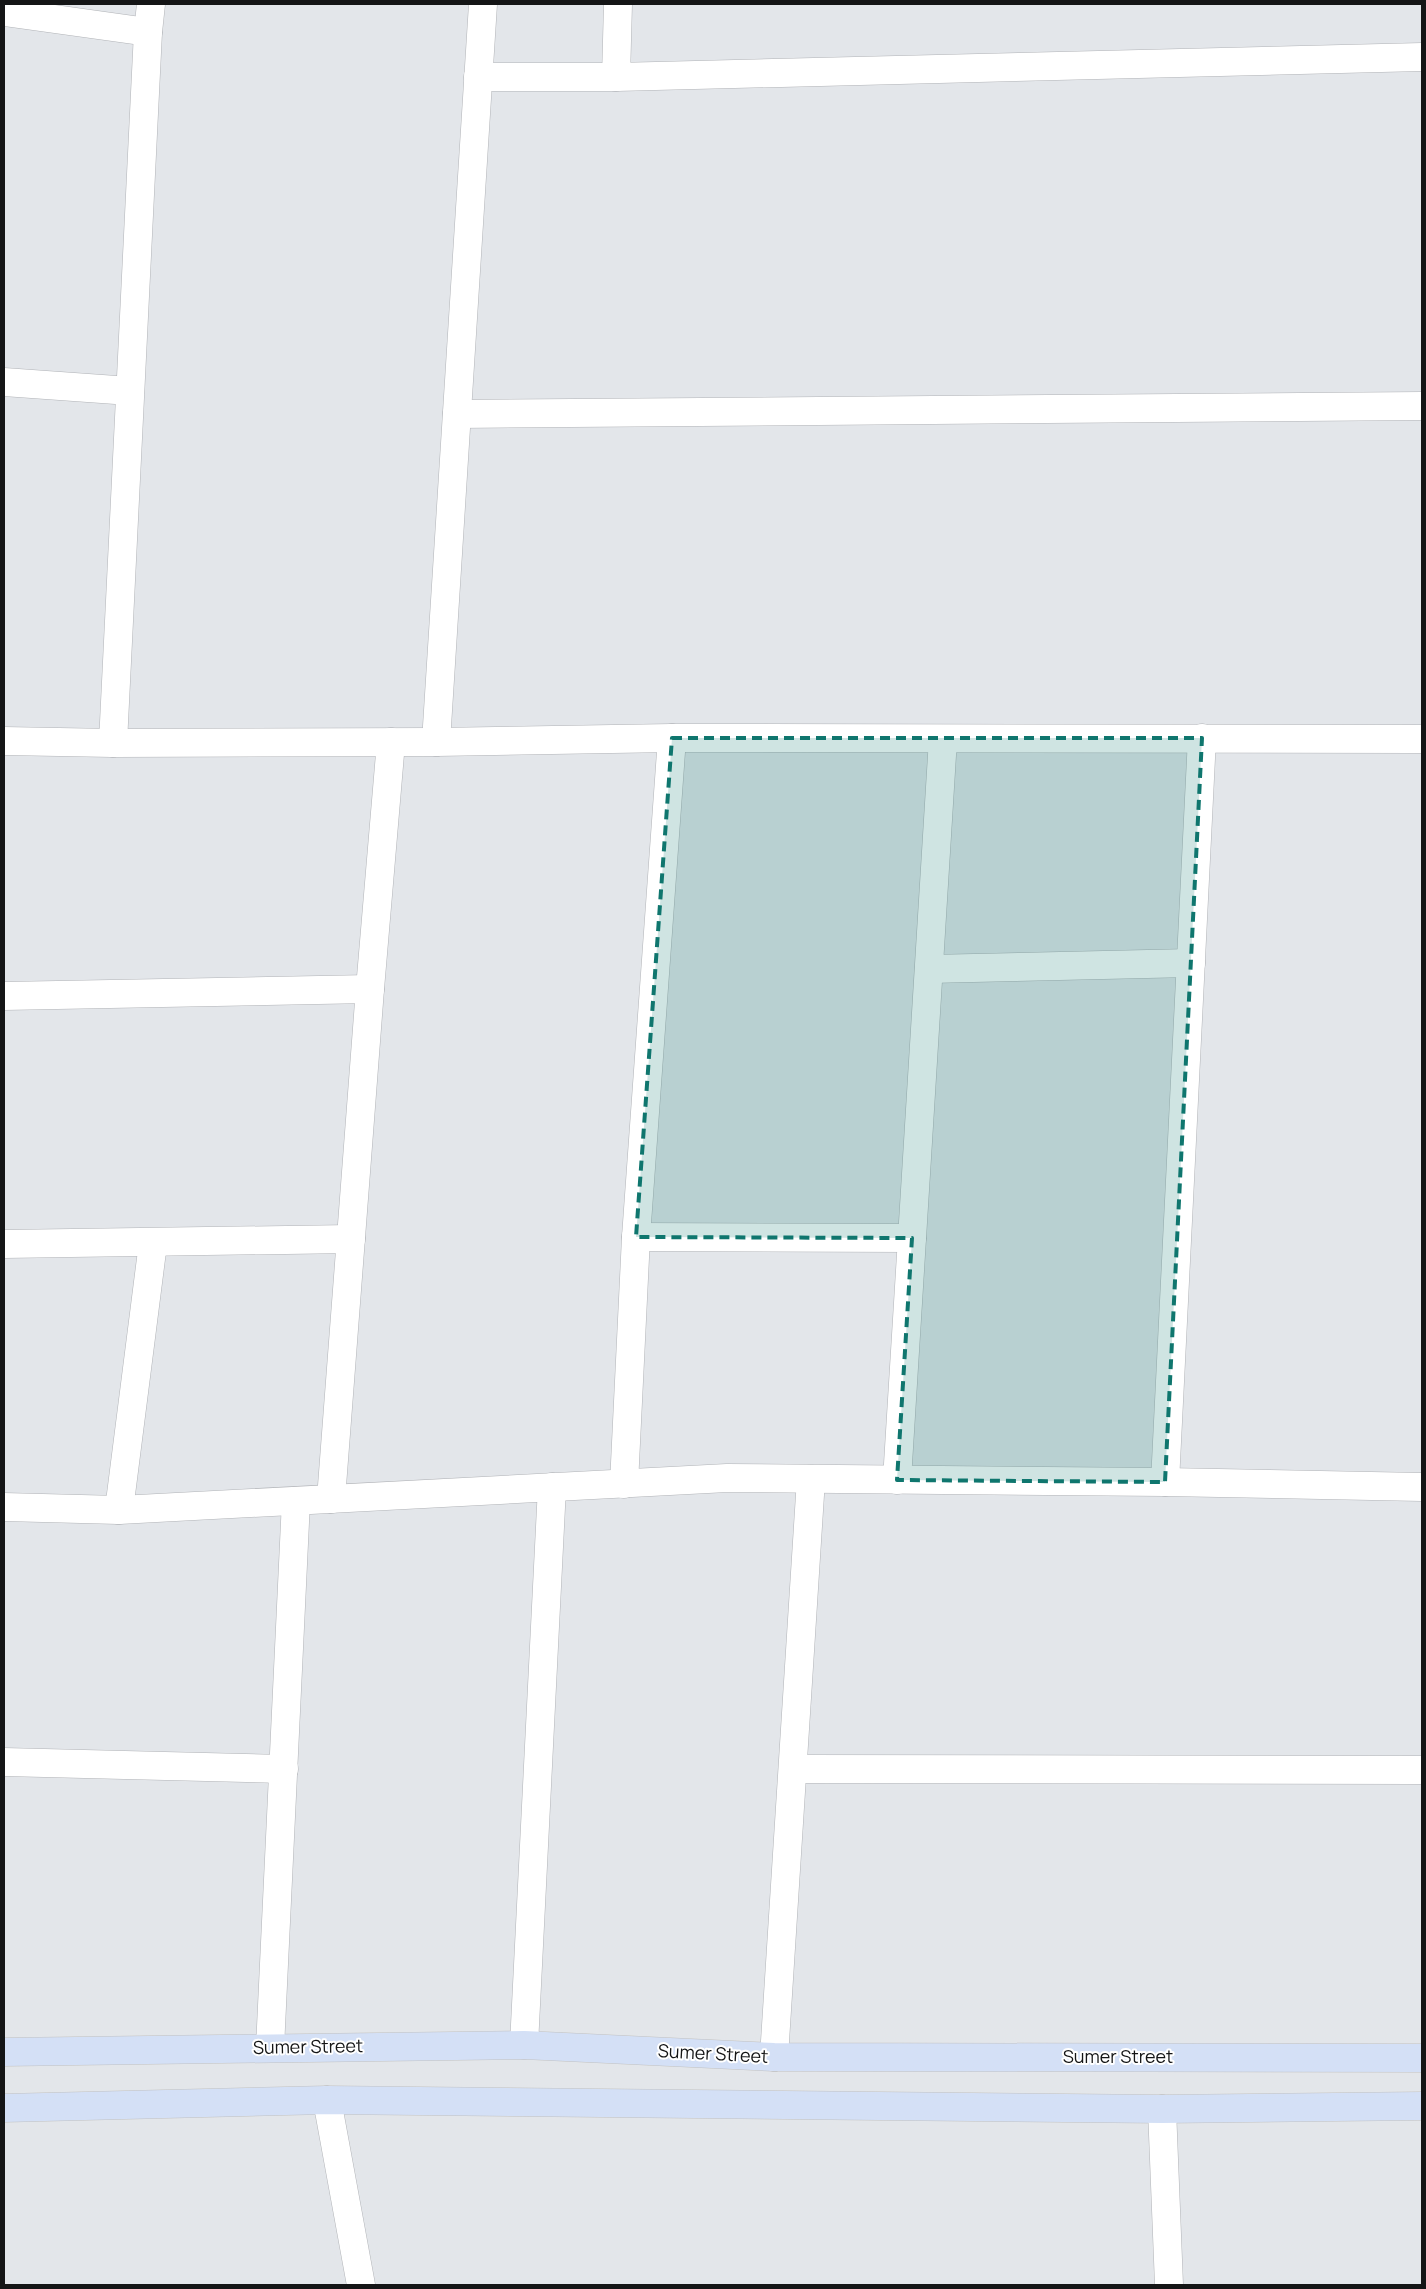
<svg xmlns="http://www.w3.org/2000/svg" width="1426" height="2289" viewBox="0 0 1426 2289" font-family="Manrope,sans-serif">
  <rect width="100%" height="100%" fill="#e3e6ea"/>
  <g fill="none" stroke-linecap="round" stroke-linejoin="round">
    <defs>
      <g id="minor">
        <path d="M 4,12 L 148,32"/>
        <path d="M 478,77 L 616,77 L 1422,57"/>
        <path d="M 616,77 L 618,4"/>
        <path d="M 4,382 L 130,391"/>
        <path d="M 457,414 L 1422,406"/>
        <path d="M 4,741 L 113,743 L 436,742 L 672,738 L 1422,739"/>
        <path d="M 436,742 L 483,4"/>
        <path d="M 113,743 L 148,32 L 151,4"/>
        <path d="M 929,969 L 1191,963"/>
        <path d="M 4,996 L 370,989"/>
        <path d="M 636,1237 L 912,1238"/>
        <path d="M 4,1244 L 351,1239"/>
        <path d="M 897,1480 L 943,739"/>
        <path d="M 1165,1482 L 1202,738"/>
        <path d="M 624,1484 L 636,1237 L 672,738"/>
        <path d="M 331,1499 L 370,989 L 391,742"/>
        <path d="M 4,1507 L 119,1510 L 727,1478 L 1165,1482 L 1422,1487"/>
        <path d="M 119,1510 L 153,1243"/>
        <path d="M 4,1762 L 284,1769"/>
        <path d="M 794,1769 L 1422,1770"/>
        <path d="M 524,2045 L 552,1487"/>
        <path d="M 270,2048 L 296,1501"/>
        <path d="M 774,2057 L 811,1479"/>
        <path d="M 327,2100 L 361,2285"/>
        <path d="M 1162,2109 L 1169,2285"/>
      </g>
      <g id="major">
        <path d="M 4,2052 L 524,2045 L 774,2057 L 1422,2058"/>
        <path d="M 4,2108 L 327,2100 L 1162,2109 L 1422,2106"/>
      </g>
    </defs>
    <use href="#minor" stroke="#b1b3b7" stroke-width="29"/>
    <use href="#major" stroke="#c2c2c2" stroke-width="29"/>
    <use href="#minor" stroke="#fff" stroke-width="28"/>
    <use href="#major" stroke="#d4e0f6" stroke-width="28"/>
  </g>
  <path fill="#0f766e" fill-opacity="0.2" stroke="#0f766e" stroke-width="4" stroke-dasharray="10 6" stroke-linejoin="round" d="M 672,738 L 1202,738 L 1165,1482 L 897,1480 L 912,1238 L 636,1237 Z"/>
  <g text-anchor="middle" stroke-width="4" stroke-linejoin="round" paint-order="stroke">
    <g font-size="18" fill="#141516" stroke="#fff">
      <text transform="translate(308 2047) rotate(-1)" y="6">Sumer Street</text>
      <text transform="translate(713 2054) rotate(3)" y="6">Sumer Street</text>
      <text x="1118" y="2063">Sumer Street</text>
    </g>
  </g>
  <rect width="1426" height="2289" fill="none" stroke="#141516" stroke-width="10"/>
</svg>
